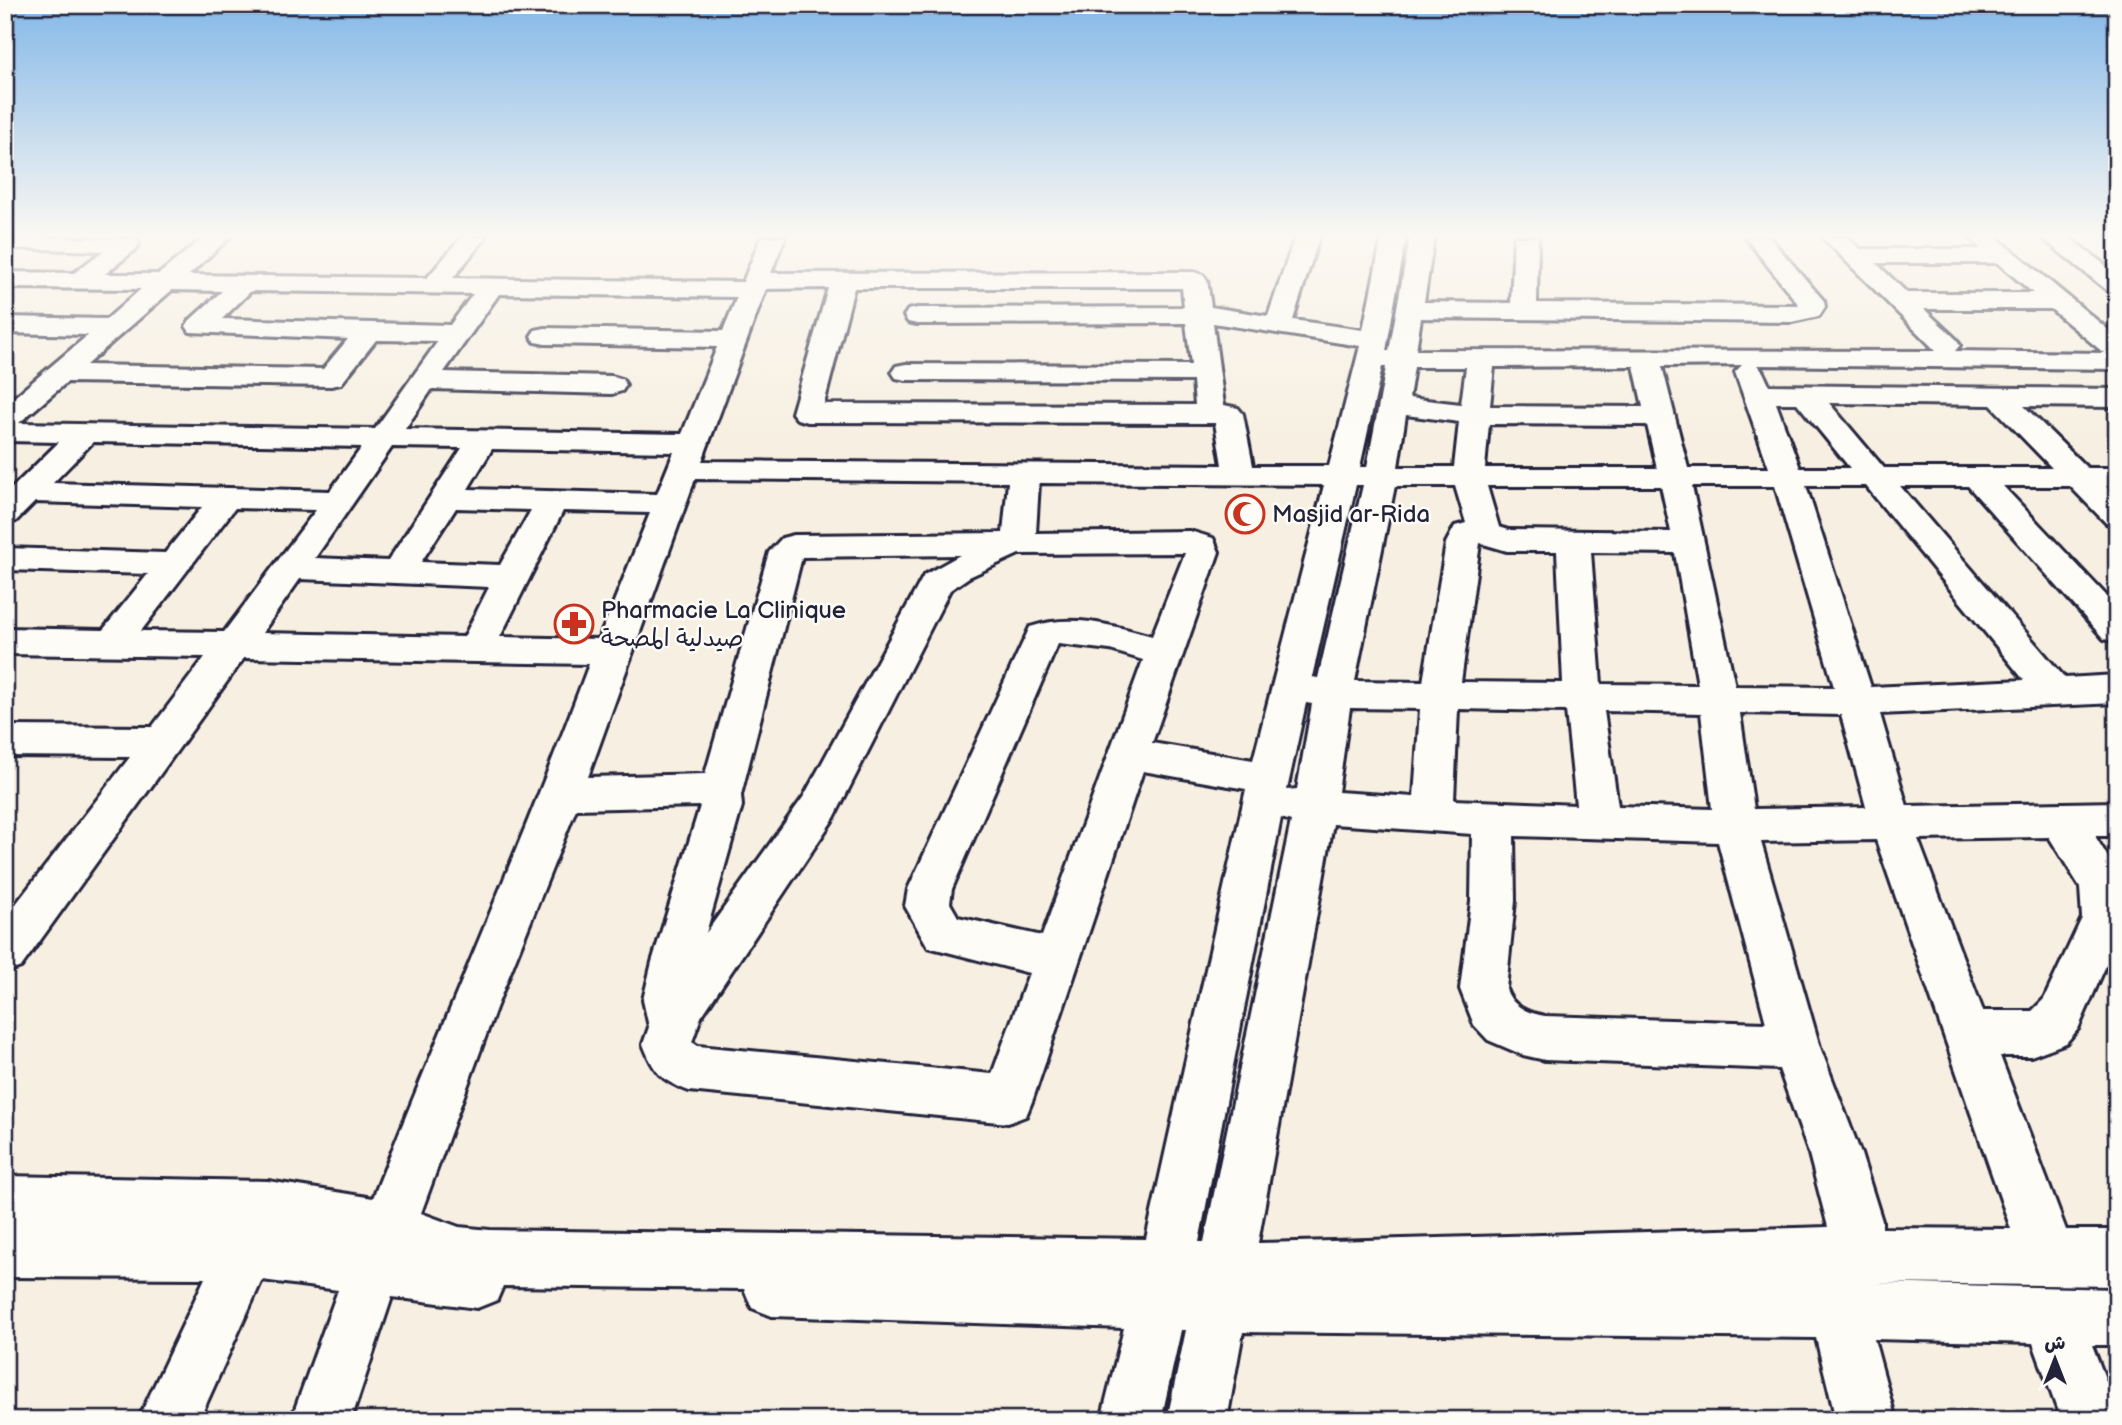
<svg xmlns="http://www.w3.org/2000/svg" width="2122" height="1425" viewBox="0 0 2122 1425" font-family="'Balsamiq Sans','Playpen Sans Arabic',sans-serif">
  <rect width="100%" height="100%" fill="#f7f0e2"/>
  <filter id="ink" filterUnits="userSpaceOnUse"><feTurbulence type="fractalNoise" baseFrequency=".0143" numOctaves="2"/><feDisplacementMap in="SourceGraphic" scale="14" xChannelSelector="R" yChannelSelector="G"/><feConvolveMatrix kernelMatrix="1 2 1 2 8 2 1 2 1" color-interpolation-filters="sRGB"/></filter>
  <g filter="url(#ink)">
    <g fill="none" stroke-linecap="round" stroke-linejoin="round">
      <defs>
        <g id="minor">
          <path d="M 5,237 L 136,239 L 139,244 L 136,249 L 105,274 L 159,274 L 204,237 L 230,237 L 189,275 L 427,278 L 462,237 L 486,237 L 453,278 L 743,282 L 761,237 L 785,237 L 771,273 L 1194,272 L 1203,275 L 1207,280 L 1211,307 L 1268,316 L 1295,237 L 1319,237 L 1293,320 L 1363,330 L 1382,237 L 1406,237 L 1386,351 L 1389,351 L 1410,237 L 1434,237 L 1424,302 L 1511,303 L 1514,237 L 1538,237 L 1537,303 L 1799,305 L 1745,237 L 1769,237 L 1824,301 L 1825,307 L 1819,316 L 1792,322 L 1421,318 L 1416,350 L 1936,351 L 1822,237 L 1847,237 L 1860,249 L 1981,249 L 1970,237 L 1996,237 L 2117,337 L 2117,369 L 1757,365 L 1763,372 L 1769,385 L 2117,389 L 2117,407 L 2024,406 L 2087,468 L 2117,468 L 2117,486 L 2106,486 L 2117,497 L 2117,526 L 2106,523 L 2070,486 L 2003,486 L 2117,607 L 2117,642 L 2104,639 L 1968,486 L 1900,486 L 2065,678 L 2117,675 L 2117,703 L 1880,714 L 1907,806 L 2117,802 L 2117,836 L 2095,836 L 2117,872 L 2117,940 L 2078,1029 L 2066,1043 L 2031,1056 L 2000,1056 L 2066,1230 L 2117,1230 L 2117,1286 L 1876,1283 L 2117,1289 L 2117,1345 L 2092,1345 L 2117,1409 L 2117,1420 L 2061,1420 L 2033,1343 L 1874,1339 L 1896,1420 L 1836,1420 L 1816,1338 L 1243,1332 L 1227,1420 L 1167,1420 L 1186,1330 L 1181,1330 L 1161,1420 L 1101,1420 L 1124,1328 L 772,1316 L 752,1308 L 744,1289 L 503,1286 L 497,1300 L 477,1308 L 392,1297 L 351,1420 L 291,1420 L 338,1290 L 262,1280 L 199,1420 L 138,1420 L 205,1278 L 5,1277 L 5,1176 L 268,1181 L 373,1198 C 444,1019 522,844 589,664 L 244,658 L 21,967 L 5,973 L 5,918 L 130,757 L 5,756 L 5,726 L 152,727 L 205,657 L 5,654 L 5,628 L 103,630 L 148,574 L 5,570 L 5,548 L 165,553 L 202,507 L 35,502 L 16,521 L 5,524 L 5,495 L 59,442 L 5,441 L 5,405 L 88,335 L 5,333 L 5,317 L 107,319 L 141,289 L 5,288 L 5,272 L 74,273 L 103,251 L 5,248 ZM 1876,263 L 1998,263 L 2033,293 L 1907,293 ZM 828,288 L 792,413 L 797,419 L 807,422 L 1215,423 L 1222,465 L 702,461 L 766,289 ZM 854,288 L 1182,288 L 1184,307 L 917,308 L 908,310 L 904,316 L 908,322 L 917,324 L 1186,323 L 1191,365 L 906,364 L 896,366 L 892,372 L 896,378 L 906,380 L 1193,381 L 1195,405 L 824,404 ZM 172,290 L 222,291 L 190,320 L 186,326 L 190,332 L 348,339 L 323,369 L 86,365 ZM 251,291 L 473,294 L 450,325 L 222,319 ZM 499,294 L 737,297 L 723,331 L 545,328 L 535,330 L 531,336 L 535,342 L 545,344 L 717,347 L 682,434 L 405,429 L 432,389 L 612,394 L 622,391 L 626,385 L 622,379 L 612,376 L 444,372 ZM 1924,309 L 2051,309 L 2104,353 L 1955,351 L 1960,345 L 1956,339 ZM 1213,323 L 1360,346 L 1329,466 L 1253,466 L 1243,414 L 1238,408 L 1224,405 ZM 376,340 L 438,341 L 375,429 L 19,423 L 67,382 L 331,386 L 341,384 ZM 1742,365 L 1735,372 L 1769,468 L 1688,468 L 1662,366 ZM 1634,366 L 1643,407 L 1490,406 L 1494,367 ZM 1382,367 L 1386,367 L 1367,467 L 1360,467 ZM 1414,367 L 1466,367 L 1461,404 L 1409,398 ZM 1776,403 L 1797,403 L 1850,468 L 1800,468 ZM 1829,403 L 1991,405 L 2052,468 L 1884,468 ZM 1406,415 L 1459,422 L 1454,467 L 1398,467 ZM 1489,424 L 1647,425 L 1657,468 L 1485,468 ZM 93,442 L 362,447 L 330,491 L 53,483 ZM 392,447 L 462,448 L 388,561 L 315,558 ZM 492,449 L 674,452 L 657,494 L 468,489 ZM 695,479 L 1008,482 L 1003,533 L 794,535 L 782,538 L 769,552 L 705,774 L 588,777 ZM 1039,483 L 1324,485 L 1253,760 L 1152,743 L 1219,552 L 1213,538 L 1190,531 L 1036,533 ZM 1356,485 L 1363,485 L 1318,678 L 1312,677 ZM 1395,486 L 1455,486 L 1466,523 L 1455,526 L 1446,543 L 1423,682 L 1355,681 ZM 1487,486 L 1661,486 L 1671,532 L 1509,530 L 1499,527 ZM 1692,486 L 1775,486 L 1834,687 L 1735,686 ZM 1806,486 L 1866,486 L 2024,680 L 1871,687 ZM 235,508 L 316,510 L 224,632 L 141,631 ZM 456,508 L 531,510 L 500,565 L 421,562 ZM 563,511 L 650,513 L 599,639 L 500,637 ZM 1480,543 L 1507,551 L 1557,551 L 1563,683 L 1461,682 ZM 1591,552 L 1675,553 L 1698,685 L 1601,684 ZM 1185,553 L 1152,636 C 1112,625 1071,613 1030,627 L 908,889 L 905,906 L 928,947 L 1029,973 L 992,1074 L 698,1046 L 692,1042 L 701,1017 L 834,818 L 950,590 L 969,577 L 1019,554 ZM 960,555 L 924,575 L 804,796 L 706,933 L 742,806 L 741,795 L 802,557 ZM 300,579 L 489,587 L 464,637 L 262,633 ZM 1058,644 L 1110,650 L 1143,660 L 1042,936 L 958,917 L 950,903 L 952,889 ZM 1306,703 L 1312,704 L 1297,789 L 1287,790 ZM 1350,708 L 1420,709 L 1414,797 L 1338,792 ZM 1458,709 L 1566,711 L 1576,805 L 1454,800 ZM 1604,711 L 1701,713 L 1712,809 L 1618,806 ZM 1740,713 L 1841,715 L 1866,807 L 1754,809 ZM 1143,771 L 1246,789 L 1146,1239 L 490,1230 L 459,1227 L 421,1213 L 496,1008 L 576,809 L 700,806 L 652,962 L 643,1000 L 649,1027 L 643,1044 C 654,1072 660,1080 689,1091 L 1008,1123 L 1026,1116 L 1033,1099 ZM 1281,818 L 1291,821 L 1204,1242 L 1199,1242 ZM 1333,824 L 1472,834 L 1471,901 L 1460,989 L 1474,1025 L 1488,1040 L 1523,1055 L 1545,1060 L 1779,1069 L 1809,1154 L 1828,1227 L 1258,1243 ZM 1514,836 L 1718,842 L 1766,1023 L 1545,1016 C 1528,1013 1512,1007 1506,989 L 1515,901 ZM 2049,837 L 2080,887 L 2082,918 L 2044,999 L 2032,1011 L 1983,1011 L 1918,839 ZM 1876,840 L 2011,1229 L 1882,1228 L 1882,1221 L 1861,1154 L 1820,1047 L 1761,842 Z"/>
          <path d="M 2041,237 L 2068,237 L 2117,274 L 2117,294 L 2108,291 Z"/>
        </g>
      </defs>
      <use href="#minor" stroke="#22223b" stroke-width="6"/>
      <use href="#minor" fill="#fdfcf7" fill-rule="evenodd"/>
    </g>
  </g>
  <linearGradient id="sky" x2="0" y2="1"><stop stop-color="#84b8e8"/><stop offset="0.54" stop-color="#fbf8f2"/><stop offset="1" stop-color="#fbf8f2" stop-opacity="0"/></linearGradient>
  <rect width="2122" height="436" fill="url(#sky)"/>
  <defs>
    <symbol id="mosque-ring" viewBox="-11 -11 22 22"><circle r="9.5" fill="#fdfcf7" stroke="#c8321e" stroke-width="1.5"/><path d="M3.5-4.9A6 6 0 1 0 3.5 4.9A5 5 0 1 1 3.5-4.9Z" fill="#c8321e"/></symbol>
    <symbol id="pharmacy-ring" viewBox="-11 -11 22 22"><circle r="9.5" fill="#fdfcf7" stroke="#c8321e" stroke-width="1.5"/><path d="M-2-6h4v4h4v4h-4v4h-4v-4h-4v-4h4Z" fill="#c8321e"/></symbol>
  </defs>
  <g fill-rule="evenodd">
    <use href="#mosque-ring" x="1223" y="492" width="44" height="44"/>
    <use href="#pharmacy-ring" x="552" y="602" width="44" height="44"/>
  </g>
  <g text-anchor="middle" stroke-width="5" stroke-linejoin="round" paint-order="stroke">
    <g font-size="24" fill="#22223b" stroke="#fdfcf7" text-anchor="start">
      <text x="1272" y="522">Masjid ar-Rida</text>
      <text x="601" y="618">Pharmacie La Clinique<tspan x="601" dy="28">صيدلية المصحة</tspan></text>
    </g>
  </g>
  <rect width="2122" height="1425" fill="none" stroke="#fdfcf7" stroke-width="28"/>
  <rect x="14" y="14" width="2094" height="1397" fill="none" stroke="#22223b" stroke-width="2.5" filter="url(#ink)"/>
  <g transform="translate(2055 1359)" stroke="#fdfcf7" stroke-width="5" paint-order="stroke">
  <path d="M0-5L12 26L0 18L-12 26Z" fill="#22223b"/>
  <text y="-10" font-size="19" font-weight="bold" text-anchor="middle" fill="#22223b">ش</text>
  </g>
</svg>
